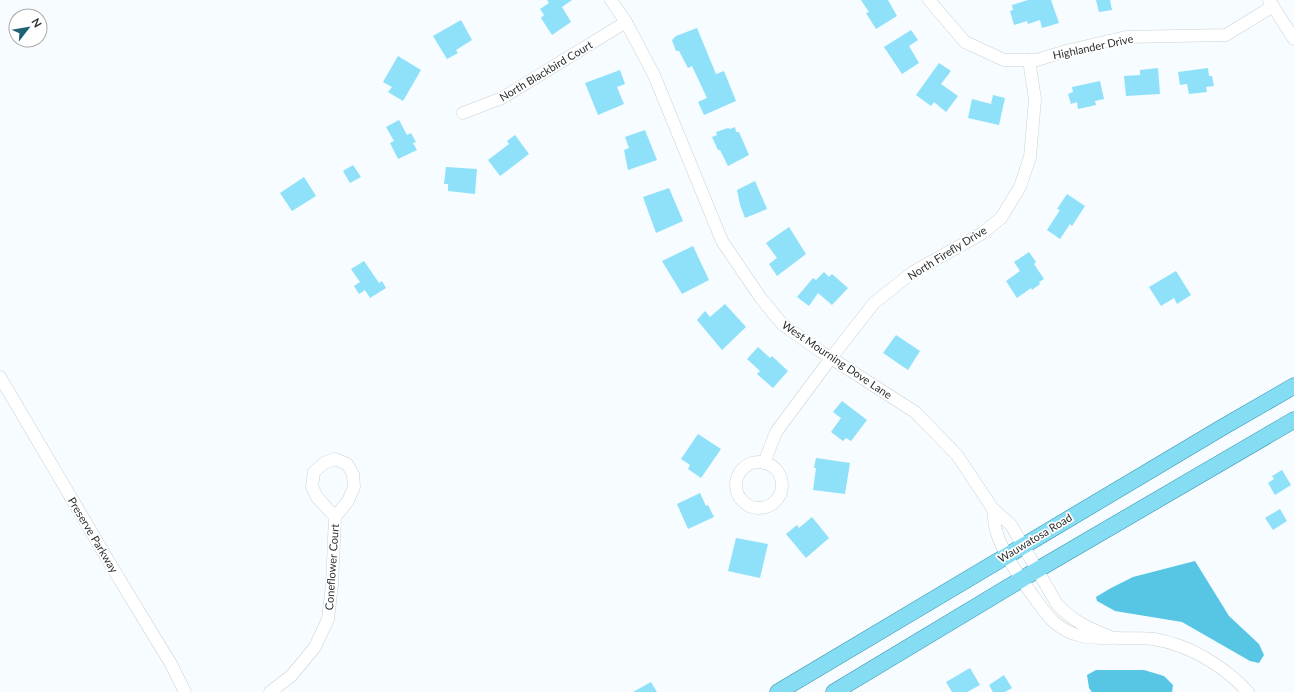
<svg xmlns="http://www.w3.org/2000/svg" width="1294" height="692" viewBox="0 0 1294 692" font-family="Lato,sans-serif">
  <rect width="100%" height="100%" fill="#f6fcff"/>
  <g fill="#57c5e4">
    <path d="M 1195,561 L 1229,616 L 1259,644 L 1264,655 L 1259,663 L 1250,661 L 1182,622 L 1115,611 L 1097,601 L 1096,597 L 1111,588 L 1133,577 Z"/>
    <path d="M 1096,670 L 1144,670 L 1164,676 L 1173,685 L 1172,692 L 1092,692 L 1089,688 L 1087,675 Z"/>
  </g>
  <g fill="#8ee1f9">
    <path d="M 547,0 L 572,0 L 562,7 L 571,22 L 552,35 L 541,18 L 544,15 L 540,9 L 549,3 Z"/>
    <path d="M 861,0 L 888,0 L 897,16 L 876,29 L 866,13 L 869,12 Z"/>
    <path d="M 1028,0 L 1051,0 L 1059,23 L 1042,28 L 1040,20 L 1028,24 L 1027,21 L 1014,25 L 1010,11 L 1013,10 L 1012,5 Z"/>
    <path d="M 1096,0 L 1110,0 L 1112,10 L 1099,12 Z"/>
    <path d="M 461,20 L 472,40 L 456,50 L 458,53 L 447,59 L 433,36 Z"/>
    <path d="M 697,28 L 716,74 L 724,71 L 736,101 L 704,115 L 698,102 L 707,98 L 692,66 L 688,68 L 679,51 L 676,51 L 672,40 L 676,36 Z"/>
    <path d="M 911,30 L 918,40 L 909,46 L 919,63 L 902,74 L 884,47 Z"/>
    <path d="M 398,56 L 421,70 L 403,101 L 388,92 L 392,87 L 383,82 Z"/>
    <path d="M 939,63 L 951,71 L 941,84 L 958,96 L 946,112 L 934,102 L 931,106 L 916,95 Z"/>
    <path d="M 1158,68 L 1160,94 L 1126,96 L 1124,76 L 1140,75 L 1140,70 Z"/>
    <path d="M 1208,68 L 1209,76 L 1212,76 L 1214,86 L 1206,87 L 1207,92 L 1189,94 L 1187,84 L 1180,85 L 1178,72 Z"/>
    <path d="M 620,70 L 625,84 L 617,87 L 624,104 L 598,115 L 585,83 Z"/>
    <path d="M 1100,81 L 1104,99 L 1095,101 L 1096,105 L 1078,109 L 1077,102 L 1071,104 L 1068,94 L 1073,92 L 1072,87 Z"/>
    <path d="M 993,95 L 1005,98 L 999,125 L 968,118 L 972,99 L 991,104 Z"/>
    <path d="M 399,120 L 407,135 L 411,133 L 416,142 L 413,143 L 417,150 L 398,159 L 390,143 L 394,141 L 386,127 Z"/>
    <path d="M 735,127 L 736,132 L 739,132 L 749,155 L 728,166 L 720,150 L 718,150 L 712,137 L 717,135 L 716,132 L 728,128 L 730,129 Z"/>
    <path d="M 645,130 L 657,160 L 628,170 L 624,150 L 629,148 L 625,137 Z"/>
    <path d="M 515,135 L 529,154 L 500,176 L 488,160 L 509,144 L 507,141 Z"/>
    <path d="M 353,165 L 361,177 L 350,183 L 343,171 Z"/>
    <path d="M 446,167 L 477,169 L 475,194 L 448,191 L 448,184 L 444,184 Z"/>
    <path d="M 304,177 L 316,196 L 292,211 L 280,193 Z"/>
    <path d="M 755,181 L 767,209 L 745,218 L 740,205 L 737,190 Z"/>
    <path d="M 669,188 L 683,221 L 656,233 L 643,197 Z"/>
    <path d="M 1067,194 L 1085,206 L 1072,226 L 1070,224 L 1060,239 L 1047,230 L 1060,210 L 1057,209 Z"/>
    <path d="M 789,227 L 806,254 L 777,276 L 769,264 L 777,258 L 766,243 Z"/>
    <path d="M 693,246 L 709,280 L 682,294 L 662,261 Z"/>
    <path d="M 1029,252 L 1036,262 L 1034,264 L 1044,279 L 1039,282 L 1040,284 L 1032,290 L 1031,288 L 1017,298 L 1006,281 L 1020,271 L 1014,262 Z"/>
    <path d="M 364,261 L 379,283 L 382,281 L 386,288 L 370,298 L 365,290 L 359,294 L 354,286 L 360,282 L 351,269 Z"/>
    <path d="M 1176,271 L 1191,295 L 1177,304 L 1174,298 L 1161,306 L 1149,287 Z"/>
    <path d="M 824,272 L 829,277 L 832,274 L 848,288 L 832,305 L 818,293 L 809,306 L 797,297 L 813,278 L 816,280 Z"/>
    <path d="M 725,304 L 746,327 L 722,350 L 697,320 L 705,311 L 710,317 Z"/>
    <path d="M 896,335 L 920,351 L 908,370 L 883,353 Z"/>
    <path d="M 758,347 L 770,358 L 772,356 L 788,371 L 773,388 L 757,374 L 760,371 L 747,359 Z"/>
    <path d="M 842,401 L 867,420 L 851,441 L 846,438 L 843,441 L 831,432 L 841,418 L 833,412 Z"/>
    <path d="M 698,434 L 721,449 L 701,478 L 688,469 L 690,465 L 681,459 Z"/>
    <path d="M 816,458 L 850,463 L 845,494 L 813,490 L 816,468 L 814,468 Z"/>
    <path d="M 1282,470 L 1291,485 L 1275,495 L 1268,483 L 1274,479 L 1272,476 Z"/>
    <path d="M 700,493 L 706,506 L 708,505 L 714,517 L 688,529 L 677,504 Z"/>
    <path d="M 1280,509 L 1287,521 L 1273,530 L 1265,518 Z"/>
    <path d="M 812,517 L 829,538 L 806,558 L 786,534 L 797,525 L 799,528 Z"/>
    <path d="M 736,538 L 768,544 L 760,578 L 728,571 Z"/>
    <path d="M 970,668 L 980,685 L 967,692 L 952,692 L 946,682 Z"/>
    <path d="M 1004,675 L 1012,688 L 1005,692 L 993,692 L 989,685 Z"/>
    <path d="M 651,682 L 657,692 L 633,692 Z"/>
  </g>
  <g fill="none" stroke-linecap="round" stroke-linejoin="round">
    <defs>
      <g id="minor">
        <path d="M 611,0 L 626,22 L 654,75 L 722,241 L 760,297 L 782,324 L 820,351 L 915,412 L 957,455 L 993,509"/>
        <path d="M 929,0 L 965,42 L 1004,60 L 1037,60 L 1066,51 L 1126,37 L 1226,35 L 1273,6"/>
        <path d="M 1269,0 L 1294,39"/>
        <path d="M 463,113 L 502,98 L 626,22"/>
        <path d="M 0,377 L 115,572 L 171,664 L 185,692"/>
        <circle cx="759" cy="485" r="23"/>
        <path d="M 764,463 L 776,432 L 831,358 L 874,303 L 913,272 L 981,234 L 1001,218 L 1020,187 L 1030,157 L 1035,99 L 1029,60"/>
        <path d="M 1111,637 C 1090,629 1072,621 1057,604 L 1011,525 L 993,509 C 994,516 994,523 996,530 C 1002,553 1020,577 1033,596 C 1040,605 1046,615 1054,622 C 1061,628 1069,633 1078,635 C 1092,640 1106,637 1120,638 C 1131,638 1143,638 1154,639 C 1189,645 1223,665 1248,692"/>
        <path d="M 270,692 L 291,676 L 315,647 L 328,619 L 332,585 L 335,517 L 348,501 L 354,487 L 353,474 L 347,464 L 335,459 L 324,463 L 314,472 L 312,487 L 317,497 L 335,517"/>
      </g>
      <g id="major">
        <path d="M 778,692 L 1223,427 L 1294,386"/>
        <path d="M 834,692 L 1037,570 L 1294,420"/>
      </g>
    </defs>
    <use href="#minor" stroke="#cad2d4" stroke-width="13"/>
    <use href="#major" stroke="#3191aa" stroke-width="17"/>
    <use href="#minor" stroke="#fff" stroke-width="12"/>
    <use href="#major" stroke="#85ddf4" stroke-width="16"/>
  </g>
  <g text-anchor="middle" stroke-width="3.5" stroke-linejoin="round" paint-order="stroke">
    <g font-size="11" fill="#2b2e2f" stroke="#fff">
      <text transform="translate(1093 47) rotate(-12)" y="4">Highlander Drive</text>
      <text transform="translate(546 71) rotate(-31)" y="4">North Blackbird Court</text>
      <text transform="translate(947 253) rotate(-32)" y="4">North Firefly Drive</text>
      <text transform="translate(837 360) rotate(34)" y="4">West Mourning Dove Lane</text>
      <text transform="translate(93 535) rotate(59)" y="4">Preserve Parkway</text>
      <text transform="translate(1035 538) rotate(-31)" y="4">Wauwatosa Road</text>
      <text transform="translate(332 567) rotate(-86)" y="4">Coneflower Court</text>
    </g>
  </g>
  <g transform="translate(28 28) rotate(59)"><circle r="19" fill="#ffffff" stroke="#aaabac"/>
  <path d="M0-3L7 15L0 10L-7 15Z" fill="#1e6274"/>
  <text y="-6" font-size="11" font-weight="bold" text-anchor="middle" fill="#2b2e2f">N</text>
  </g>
</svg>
